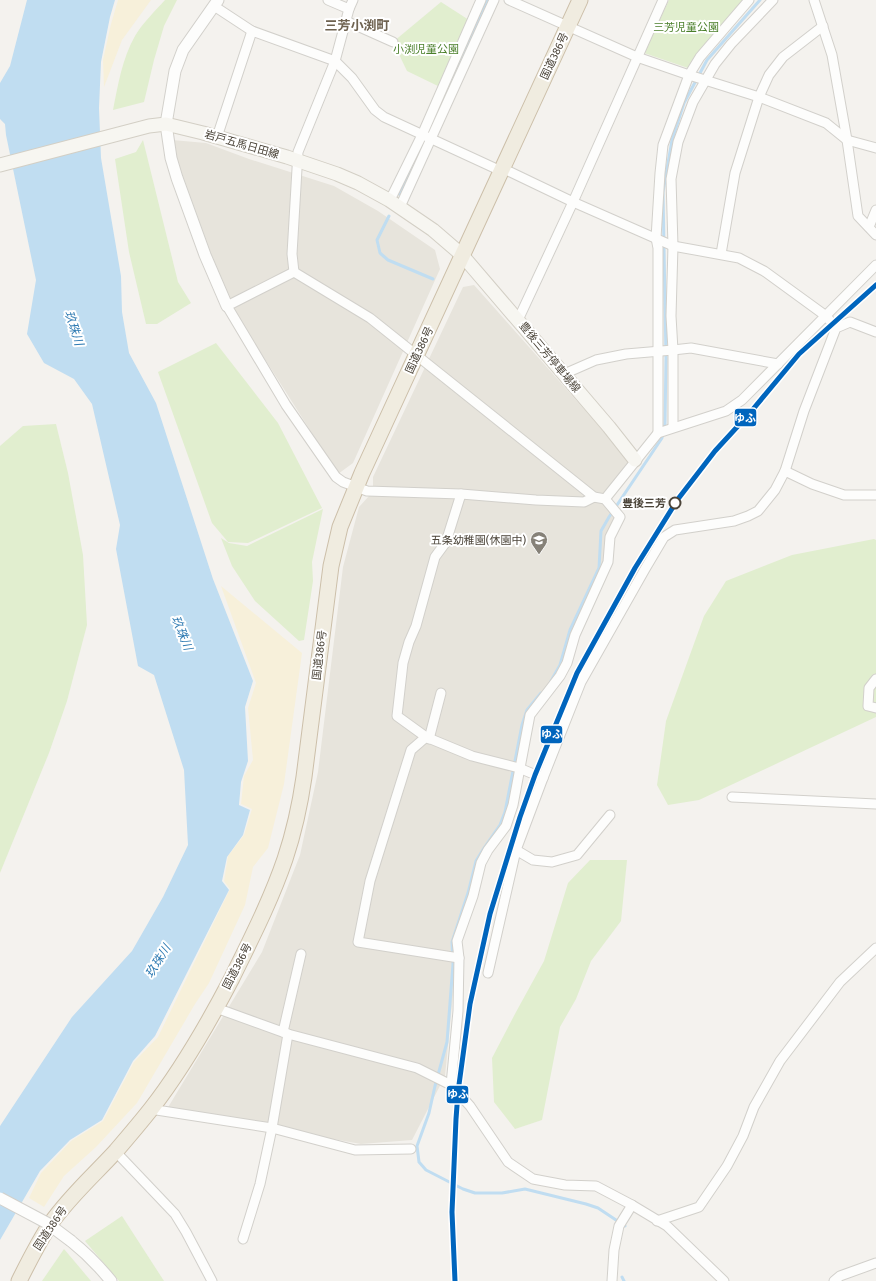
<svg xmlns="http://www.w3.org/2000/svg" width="876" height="1281" viewBox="0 0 876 1281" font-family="'Fira Sans','Noto Sans JP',sans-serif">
  <rect width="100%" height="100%" fill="#f4f2ee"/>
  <g fill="#e7e4dc">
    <path d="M 172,140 L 206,143 L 249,159 L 334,186 L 378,211 L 435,250 L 440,269 L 353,463 L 338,474 L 233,309 L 182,181 Z"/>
    <path d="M 474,285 L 630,461 L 603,503 L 615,518 L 605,561 L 563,664 L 558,674 L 528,713 L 510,804 L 504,824 L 479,862 L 457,954 L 445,1076 L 412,1140 L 361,1144 L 167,1109 L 262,952 L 300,855 L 318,772 L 343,567 L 359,507 L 369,496 L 373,486 L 373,477 L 463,287 Z"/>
  </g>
  <g fill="#e1eecf">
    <path d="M 165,0 L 177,0 L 164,26 L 154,60 L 144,102 L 113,110 C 118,85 122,59 135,36 C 142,24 155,11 165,0 Z"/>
    <path d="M 669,0 L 745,0 L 688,68 L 644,53 Z"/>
    <path d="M 441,2 L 469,20 L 440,87 L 407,71 L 393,42 Z"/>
    <path d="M 143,140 L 178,282 L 191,303 L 157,324 L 146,324 L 129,252 L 115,159 L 136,152 Z"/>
    <path d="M 216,343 L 278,423 L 322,508 L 248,543 L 228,542 L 212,523 L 158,372 Z"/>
    <path d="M 56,424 L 68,473 L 83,555 L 87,625 L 67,701 L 49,753 L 0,873 L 0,446 L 23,426 Z"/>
    <path d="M 323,509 L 312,562 L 313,581 L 304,640 L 299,641 L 255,601 L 232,566 L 221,538 L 229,543 L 247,546 Z"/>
    <path d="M 874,539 L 876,540 L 876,717 L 699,800 L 668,805 L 657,785 L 666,721 L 704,616 L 726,581 L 792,555 Z"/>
    <path d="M 590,860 L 627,860 L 621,921 L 591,961 L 576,999 L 560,1027 L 542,1120 L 515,1129 L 494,1102 L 492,1058 L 516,1012 L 544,961 L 568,883 Z"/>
    <path d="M 122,1216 L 164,1281 L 119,1281 L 85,1241 Z"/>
    <path d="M 64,1249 L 91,1281 L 42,1281 Z"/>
  </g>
  <g fill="#f7f0da">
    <path d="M 118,0 L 151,0 L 122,40 L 104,87 L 103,60 L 111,24 Z"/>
    <path d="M 221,586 L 302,653 L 284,784 L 268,848 L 253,867 L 245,905 L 209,983 L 195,1004 L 137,1103 L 96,1147 L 64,1176 L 44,1207 L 29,1198 L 41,1173 L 71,1141 L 103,1121 L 134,1062 L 158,1037 L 230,889 L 224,881 L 228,856 L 244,835 L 252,809 L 241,804 L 244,776 L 253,760 L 248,708 L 256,683 Z"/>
  </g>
  <path fill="#c0ddf1" d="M 27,0 L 115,0 L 110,17 L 101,62 L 99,108 L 101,158 L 121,276 L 122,312 L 129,353 L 156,403 L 213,579 L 253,681 L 245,707 L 248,761 L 241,782 L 239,805 L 250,810 L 243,835 L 227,857 L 222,881 L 229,890 L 155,1036 L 133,1061 L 102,1120 L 70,1140 L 40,1171 L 0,1240 L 0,1126 L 72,1017 L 132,951 L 163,897 L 188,845 L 184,770 L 154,675 L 138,666 L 116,549 L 120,525 L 92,404 L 74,379 L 44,363 L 27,334 L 36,280 L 6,135 L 5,124 L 0,119 L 0,83 L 10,66 Z"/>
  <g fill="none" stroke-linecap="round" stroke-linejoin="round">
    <g stroke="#c0ddf1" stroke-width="3">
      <path d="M 399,194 L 426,137 L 488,0"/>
      <path d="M 389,216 L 377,240 L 380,253 L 388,260 L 433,279"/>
      <path d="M 551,681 L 560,665 L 570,630 L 599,568 L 601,531 L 609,517 L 662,438 L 665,424 L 666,358 L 663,192 L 672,140 L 684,103 L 707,60 L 760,0"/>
      <path d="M 541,693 L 527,710 L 522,725 L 505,812 L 500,825 L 484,848 L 476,861 L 468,893 L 452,942 L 453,964 L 447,1042 L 435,1086 L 429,1113 L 417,1146 L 419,1162 L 426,1170 L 463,1189 L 475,1193 L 502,1193 L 525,1189 L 586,1204 L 598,1208 L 625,1226"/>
      <path d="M 622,1277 L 624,1281"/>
    </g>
    <defs>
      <g id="minor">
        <path d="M 328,0 L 349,9"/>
        <path d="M 509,0 L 637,57 L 689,75 L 759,97 L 826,123 L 847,140 L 876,148"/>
        <path d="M 814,0 L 832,55 L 847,140 L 858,216 L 876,235"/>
        <path d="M 214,6 L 252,31 L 335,61 L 352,78 L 375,110 L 384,117 L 501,171"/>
        <path d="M 346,21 L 393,42"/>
        <path d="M 217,137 L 252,31"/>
        <path d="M 502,168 L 573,202 L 673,246 L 739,258 L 764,271 L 826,316 L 836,328"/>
        <path d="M 389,200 L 393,194 L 422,135 L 481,0"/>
        <path d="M 400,207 L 494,0"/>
        <path d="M 869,227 L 876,210"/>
        <path d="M 721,254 L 735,173 L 759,97 L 769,75 L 783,57 L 823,26"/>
        <path d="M 294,272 L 370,318 L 594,497 L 605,499 L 620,517 L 610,537 L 608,562 L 575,635 L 567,663 L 560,676 L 530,715 L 513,805 L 506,826 L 488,850 L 481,863 L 473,896 L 457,941 L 459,958 L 458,1011 L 451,1085"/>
        <path d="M 294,272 L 227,306 L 286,405 L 336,477 L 343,482 L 367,491 L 461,494 L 536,500 L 584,502 L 594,497"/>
        <path d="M 294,272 L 292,254 L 298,152 L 335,61 L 349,9 L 353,0"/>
        <path d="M 518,320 L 573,202 L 663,0"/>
        <path d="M 564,374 L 596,360 L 626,354 L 673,350 L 691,348 L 778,364"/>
        <path d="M 673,427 L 673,350 L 671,316 L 673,246 L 671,179 L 678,142 L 693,102 L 715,64 L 731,44 L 773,0"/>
        <path d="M 658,433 L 658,248 L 656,238 L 660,173 L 663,145 L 689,75 L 700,57 L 749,0"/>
        <path d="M 785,471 L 812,484 L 844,495 L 876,495"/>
        <path d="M 461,494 L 446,542 L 435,557 L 416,626 L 409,642 L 403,663 L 397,716 L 426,737 L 472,756 L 519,768 L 543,778 L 581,682 L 645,569 L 664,537 L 675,530 L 734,521 L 748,516 L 758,511 L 775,490 L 785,471 L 804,411 L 836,328 L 850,322 L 876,332"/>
        <path d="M 605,499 L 658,433 L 726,411 L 742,400 L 876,265"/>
        <path d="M 876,679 L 869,688 L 868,706 L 876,708"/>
        <path d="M 426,737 L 411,750 L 370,881 L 358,942 L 459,958"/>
        <path d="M 429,739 L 441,693"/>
        <path d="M 732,797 L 876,804"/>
        <path d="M 516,850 L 533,860 L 552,862 L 577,855 L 610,815"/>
        <path d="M 488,973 L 516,850 L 543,778"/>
        <path d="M 216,1008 L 288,1034 L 417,1068 L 451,1085 L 470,1106 L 508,1162 L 533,1179 L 565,1185 L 596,1186 L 632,1205 L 667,1226 L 724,1281"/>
        <path d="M 283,1032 L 301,954"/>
        <path d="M 150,1109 L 272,1128 L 355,1150 L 411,1149"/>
        <path d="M 115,1151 L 175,1214 L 186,1232 L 212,1281"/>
        <path d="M 657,1221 L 699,1207 L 727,1166 L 743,1136 L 754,1107 L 780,1061 L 840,982 L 876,948"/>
        <path d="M 243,1239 L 260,1184 L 272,1128 L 288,1034"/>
        <path d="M 612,1281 L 614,1250 L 619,1226 L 632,1205"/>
        <path d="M 834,1281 L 840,1276 L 876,1263"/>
      </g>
      <g id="tertiary">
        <path d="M 218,0 L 183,50 L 175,71 L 166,124 L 171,158 L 177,178 L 205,255 L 227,306"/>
        <path d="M 71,1241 C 86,1253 99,1266 111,1281"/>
      </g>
      <path id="secondary" d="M 0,165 L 149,126 L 166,124 L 203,133 L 287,157 L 337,174 L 358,183 L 389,200 L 433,230 L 462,255 L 609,427 L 635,460"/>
      <path id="trunk" d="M 19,1281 C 29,1261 39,1241 51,1223 C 70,1196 94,1175 116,1151 C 128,1137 140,1123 151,1109 C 183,1068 208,1024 232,978 C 251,939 271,900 285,859 C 294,832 300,805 304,777 L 331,566 L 340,527 L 362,473 L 580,0"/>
    </defs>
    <use href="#minor" stroke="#d2d0cb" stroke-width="11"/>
    <use href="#tertiary" stroke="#d2d0cb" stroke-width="13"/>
    <use href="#secondary" stroke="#d3cfc5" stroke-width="15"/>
    <use href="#trunk" stroke="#ccbfa9" stroke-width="17"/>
    <use href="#minor" stroke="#fdfdfc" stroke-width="9"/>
    <use href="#tertiary" stroke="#fdfdfc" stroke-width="11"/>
    <use href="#secondary" stroke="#f7f6f1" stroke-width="13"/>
    <use href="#trunk" stroke="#f0ece0" stroke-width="15"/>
    <defs>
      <path id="tertiary-bridge" d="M 0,1198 L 47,1223 L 71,1241"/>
    </defs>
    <use href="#tertiary-bridge" stroke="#d2d0cb" stroke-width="13" stroke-linecap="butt"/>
    <use href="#tertiary-bridge" stroke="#fdfdfc" stroke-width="11"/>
    <defs>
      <path id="rail-1" d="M 455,1281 L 452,1212 L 456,1119 L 458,1092 L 470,1004 L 490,914 L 520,817 L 535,775 L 577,673 L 635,568 L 678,499 L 715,451 L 749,414 L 799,354 L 876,285"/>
    </defs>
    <use href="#rail-1" stroke="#fff" stroke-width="8"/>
    <use href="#rail-1" stroke="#0065bd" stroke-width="5"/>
  </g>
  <defs>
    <symbol id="school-pin" viewBox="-11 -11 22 30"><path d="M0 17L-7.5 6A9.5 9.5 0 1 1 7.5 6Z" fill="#868178" stroke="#fff"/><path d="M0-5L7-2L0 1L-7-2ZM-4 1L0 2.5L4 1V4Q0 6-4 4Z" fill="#fff"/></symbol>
  </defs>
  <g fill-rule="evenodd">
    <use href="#school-pin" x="529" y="530" width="20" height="27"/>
  </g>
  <circle fill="#fff" stroke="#4b4439" stroke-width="2" cx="675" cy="503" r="5.5"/>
  <g text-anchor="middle" stroke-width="4" stroke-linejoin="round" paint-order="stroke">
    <g font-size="11" fill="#4a7f2a" stroke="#fff">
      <text x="686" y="31">三芳児童公園</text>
      <text x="426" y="53">小渕児童公園</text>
    </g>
    <g font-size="11" fill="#4b4439" stroke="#fff">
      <text transform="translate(554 56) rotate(-65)" y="4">国道386号</text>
      <text transform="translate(242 144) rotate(16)" y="4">岩戸五馬日田線</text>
      <text transform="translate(419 350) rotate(-65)" y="4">国道386号</text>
      <text transform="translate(550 357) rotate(50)" y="4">豊後三芳停車場線</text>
      <text transform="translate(319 655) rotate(-83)" y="4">国道386号</text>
      <text transform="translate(237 966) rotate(-63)" y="4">国道386号</text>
      <text transform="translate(50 1228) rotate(-56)" y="4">国道386号</text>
    </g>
    <g font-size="11" font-weight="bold" fill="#4b4439" stroke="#fff" text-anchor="end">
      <text x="666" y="507">豊後三芳</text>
    </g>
    <g font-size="11" fill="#4b4439" stroke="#fff" text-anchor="end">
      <text x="526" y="544">五条幼稚園(休園中)</text>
    </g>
    <g font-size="12" font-style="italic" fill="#2e7ab2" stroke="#fff">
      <text transform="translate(74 328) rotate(72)" y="4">玖珠川</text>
      <text transform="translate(182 633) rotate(68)" y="4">玖珠川</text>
      <text transform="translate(158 961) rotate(-58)" y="4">玖珠川</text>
    </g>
    <g font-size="13" font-weight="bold" fill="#6e6250" stroke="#fff">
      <text x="357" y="30">三芳小渕町</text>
    </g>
  </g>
  <g stroke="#fff" stroke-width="1.5">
    <rect x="734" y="408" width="23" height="19" rx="4" fill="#0065bd"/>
    <rect x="540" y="725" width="23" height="19" rx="4" fill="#0065bd"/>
    <rect x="446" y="1085" width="23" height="19" rx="4" fill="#0065bd"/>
  </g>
  <g font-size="11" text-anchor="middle" font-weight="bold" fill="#fff">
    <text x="745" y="422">ゆふ</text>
    <text x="552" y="738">ゆふ</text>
    <text x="458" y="1098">ゆふ</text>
  </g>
</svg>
